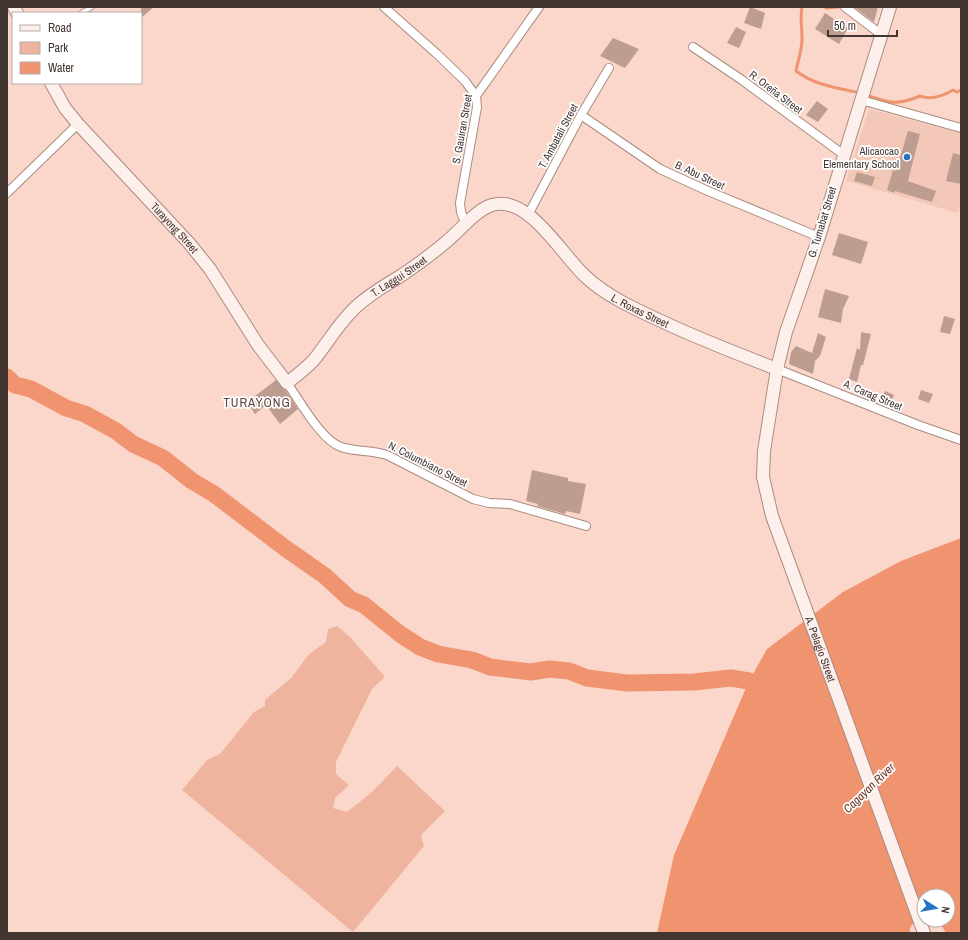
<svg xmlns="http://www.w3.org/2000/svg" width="968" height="940" viewBox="0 0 968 940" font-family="'Archivo Narrow',sans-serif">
  <rect width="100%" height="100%" fill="#fad7ca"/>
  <path fill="#f3c8b8" d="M 869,109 L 961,133 L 961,203 L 958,213 L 846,181 Z"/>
  <path fill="#efb49e" d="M 337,626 L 351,638 L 385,677 L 372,689 L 336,762 L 336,774 L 349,785 L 335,798 L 333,808 L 347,812 L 372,792 L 397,766 L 445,811 L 421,835 L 424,846 L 353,932 L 182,790 L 207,760 L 220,754 L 254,712 L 265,706 L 265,700 L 292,677 L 309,654 L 326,642 L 328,629 Z"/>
  <path fill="#f09470" d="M 961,538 L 961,933 L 946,933 L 940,923 L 934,920 L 948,920 L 948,896 L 924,896 L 924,919 C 916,922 909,923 910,933 L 657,933 L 674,855 L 749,681 L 767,649 L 843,592 L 901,561 Z"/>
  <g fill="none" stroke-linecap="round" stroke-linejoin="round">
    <g stroke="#f09470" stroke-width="3">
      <path d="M 802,7 C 800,19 802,27 802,39 C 802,50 798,60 796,71 C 814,85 838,88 860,93"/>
      <path d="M 825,7 L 826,8 L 839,7"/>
      <path d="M 866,95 C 890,103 896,106 920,96 C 931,100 943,96 953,90 L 957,92 L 961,90"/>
    </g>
    <path stroke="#f09470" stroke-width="17" d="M 7,377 L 15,385 L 31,389 L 66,408 L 85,414 L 116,431 L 133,444 L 163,458 L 192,481 L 214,494 L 285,548 L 325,576 L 350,599 L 364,605 L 400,634 L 420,647 L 438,654 L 472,660 L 490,667 L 531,672 L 549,669 L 569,671 L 587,678 L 627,683 L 694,682 L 731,678 L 749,681 L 764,698"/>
  </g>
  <g fill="#be9d91">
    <path d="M 141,7 L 154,7 L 141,18 Z"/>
    <path d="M 750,7 L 765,13 L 761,29 L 744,23 Z"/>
    <path d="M 854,7 L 878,7 L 874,22 Z"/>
    <path d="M 825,13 L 848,28 L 839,44 L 815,29 Z"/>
    <path d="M 736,27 L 746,32 L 739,48 L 727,43 Z"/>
    <path d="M 613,38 L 639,49 L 625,68 L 600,56 Z"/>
    <path d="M 817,101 L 828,109 L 818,122 L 806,115 Z"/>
    <path d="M 908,131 L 920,134 L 908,181 L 936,191 L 932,202 L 895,191 L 894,193 L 887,190 L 893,170 L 896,171 Z"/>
    <path d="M 953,153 L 961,155 L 961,184 L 946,181 Z"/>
    <path d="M 857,172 L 875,177 L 872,186 L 854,181 Z"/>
    <path d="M 839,233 L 868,242 L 861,264 L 832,255 Z"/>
    <path d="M 825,289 L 849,296 L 843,309 L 841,323 L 818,317 Z"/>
    <path d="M 944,316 L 955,319 L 950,334 L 940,332 Z"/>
    <path d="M 861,332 L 871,334 L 863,365 L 861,365 L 857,382 L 849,379 L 857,348 L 860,350 Z"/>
    <path d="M 818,333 L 826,337 L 820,356 L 815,361 L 813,374 L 789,364 L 791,352 L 796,346 L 812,353 Z"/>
    <path d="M 276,380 L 286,391 L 298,409 L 280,424 L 266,405 L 255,414 L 247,402 Z"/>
    <path d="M 921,390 L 933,394 L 929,403 L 918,399 Z"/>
    <path d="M 885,391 L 894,395 L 889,406 L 880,402 Z"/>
    <path d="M 532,470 L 568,478 L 568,481 L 586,484 L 580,514 L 566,511 L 565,514 L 537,506 L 538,504 L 526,501 Z"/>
  </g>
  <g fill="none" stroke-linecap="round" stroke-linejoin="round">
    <defs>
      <path id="lane" d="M 81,13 L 92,7"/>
      <g id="street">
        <path d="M 384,7 L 437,54 L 465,81 L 476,96"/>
        <path d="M 845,7 L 882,35"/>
        <path d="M 693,47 L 742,80 L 844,155"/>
        <path d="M 861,100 L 961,128"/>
        <path d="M 581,115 L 660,169 L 708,191 L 819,237"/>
        <path d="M 7,193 L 78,124"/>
        <path d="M 528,215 L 581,115 L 609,68"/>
        <path d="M 466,225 L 461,212 L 460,203 L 477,107 L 476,96 L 539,7"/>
        <path d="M 777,369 L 918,425 L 961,440"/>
        <path d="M 287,383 C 300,401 321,440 341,447 C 356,452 372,450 387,455 L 473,499 L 489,503 L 510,504 L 586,526"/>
      </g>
      <g id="secondary">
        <path d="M 14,7 L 17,13"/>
        <path id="s1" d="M 890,7 L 819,237 L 786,332 L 777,369 L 764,451 L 763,477 L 772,516 L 924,933"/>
        <path id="s2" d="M 51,83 L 65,108 L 78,124 L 189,243 L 210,269 L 258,345 L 287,383 C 296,376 305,369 313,361 C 328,343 339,322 357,306 C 371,293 386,285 402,275 C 417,265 433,253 446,242 C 460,231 474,211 492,205 C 528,194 562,255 585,276 C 606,296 635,309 661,321 C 699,339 738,354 777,369"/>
      </g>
    </defs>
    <use href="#lane" stroke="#ab8b7f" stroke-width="5.5"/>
    <use href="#street" stroke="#ab8b7f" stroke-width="10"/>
    <use href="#secondary" stroke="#ab8b7f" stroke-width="14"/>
    <use href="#lane" stroke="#fff" stroke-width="4"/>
    <use href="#street" stroke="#fff" stroke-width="8"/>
    <use href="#secondary" stroke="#fdefeb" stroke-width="12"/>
  </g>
  <circle fill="#2374c3" stroke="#fff" stroke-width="1.5" cx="907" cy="157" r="4"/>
  <g text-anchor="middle" stroke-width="3.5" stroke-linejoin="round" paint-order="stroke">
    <g font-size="11" fill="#433530" stroke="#fff">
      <text transform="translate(776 92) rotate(37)" y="4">R. Oreña Street</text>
      <text transform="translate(462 129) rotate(-80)" y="4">S. Gauiran Street</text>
      <text transform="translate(558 136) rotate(-62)" y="4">T. Ambatali Street</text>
      <text transform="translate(700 175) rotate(25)" y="4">B. Abu Street</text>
      <text transform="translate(822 222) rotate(-73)" y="4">G. Tumabat Street</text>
      <text dy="4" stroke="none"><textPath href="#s2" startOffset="191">Turayong Street</textPath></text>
      <text dy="4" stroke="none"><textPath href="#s2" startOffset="539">T. Laggui Street</textPath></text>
      <text dy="4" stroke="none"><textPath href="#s2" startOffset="845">L. Roxas Street</textPath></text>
      <text transform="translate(873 395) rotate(23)" y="4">A. Carag Street</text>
      <text transform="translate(428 464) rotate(27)" y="4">N. Columbiano Street</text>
      <text dy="4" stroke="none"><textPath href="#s1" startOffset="670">A. Pelagio Street</textPath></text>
    </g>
    <g font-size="11" fill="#433530" stroke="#fff" text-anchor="end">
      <text x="899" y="155">Alicaocao<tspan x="899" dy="13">Elementary School</tspan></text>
    </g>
    <g font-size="12" font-style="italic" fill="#6c3119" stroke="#fff">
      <text transform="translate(869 788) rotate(-44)" y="4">Cagayan River</text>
    </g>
    <g font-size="13" letter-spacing="1" fill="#5f4238" stroke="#fff">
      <text x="257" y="407">TURAYONG</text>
    </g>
  </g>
  <rect width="968" height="940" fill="none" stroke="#433530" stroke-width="16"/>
  <rect x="12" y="12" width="130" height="72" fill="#ffffff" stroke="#b4aeac"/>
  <rect x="20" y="25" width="20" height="6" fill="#fdefeb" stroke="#b4aeac"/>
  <text x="48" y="32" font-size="12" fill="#433530">Road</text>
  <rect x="20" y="42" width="20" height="12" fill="#efb49e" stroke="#b4aeac"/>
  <text x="48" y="52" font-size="12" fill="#433530">Park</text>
  <rect x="20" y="62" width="20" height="12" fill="#f09470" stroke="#b4aeac"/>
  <text x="48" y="72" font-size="12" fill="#433530">Water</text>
  <g transform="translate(936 908) rotate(101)"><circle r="19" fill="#ffffff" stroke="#b4aeac"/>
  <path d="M0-3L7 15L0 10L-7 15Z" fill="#2374c3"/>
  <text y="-6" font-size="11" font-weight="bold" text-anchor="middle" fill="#433530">N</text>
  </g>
  <path d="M828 30v6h69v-6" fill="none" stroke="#433530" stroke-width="2"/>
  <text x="834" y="30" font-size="12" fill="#433530" stroke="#ffffff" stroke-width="3" paint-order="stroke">50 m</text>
</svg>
